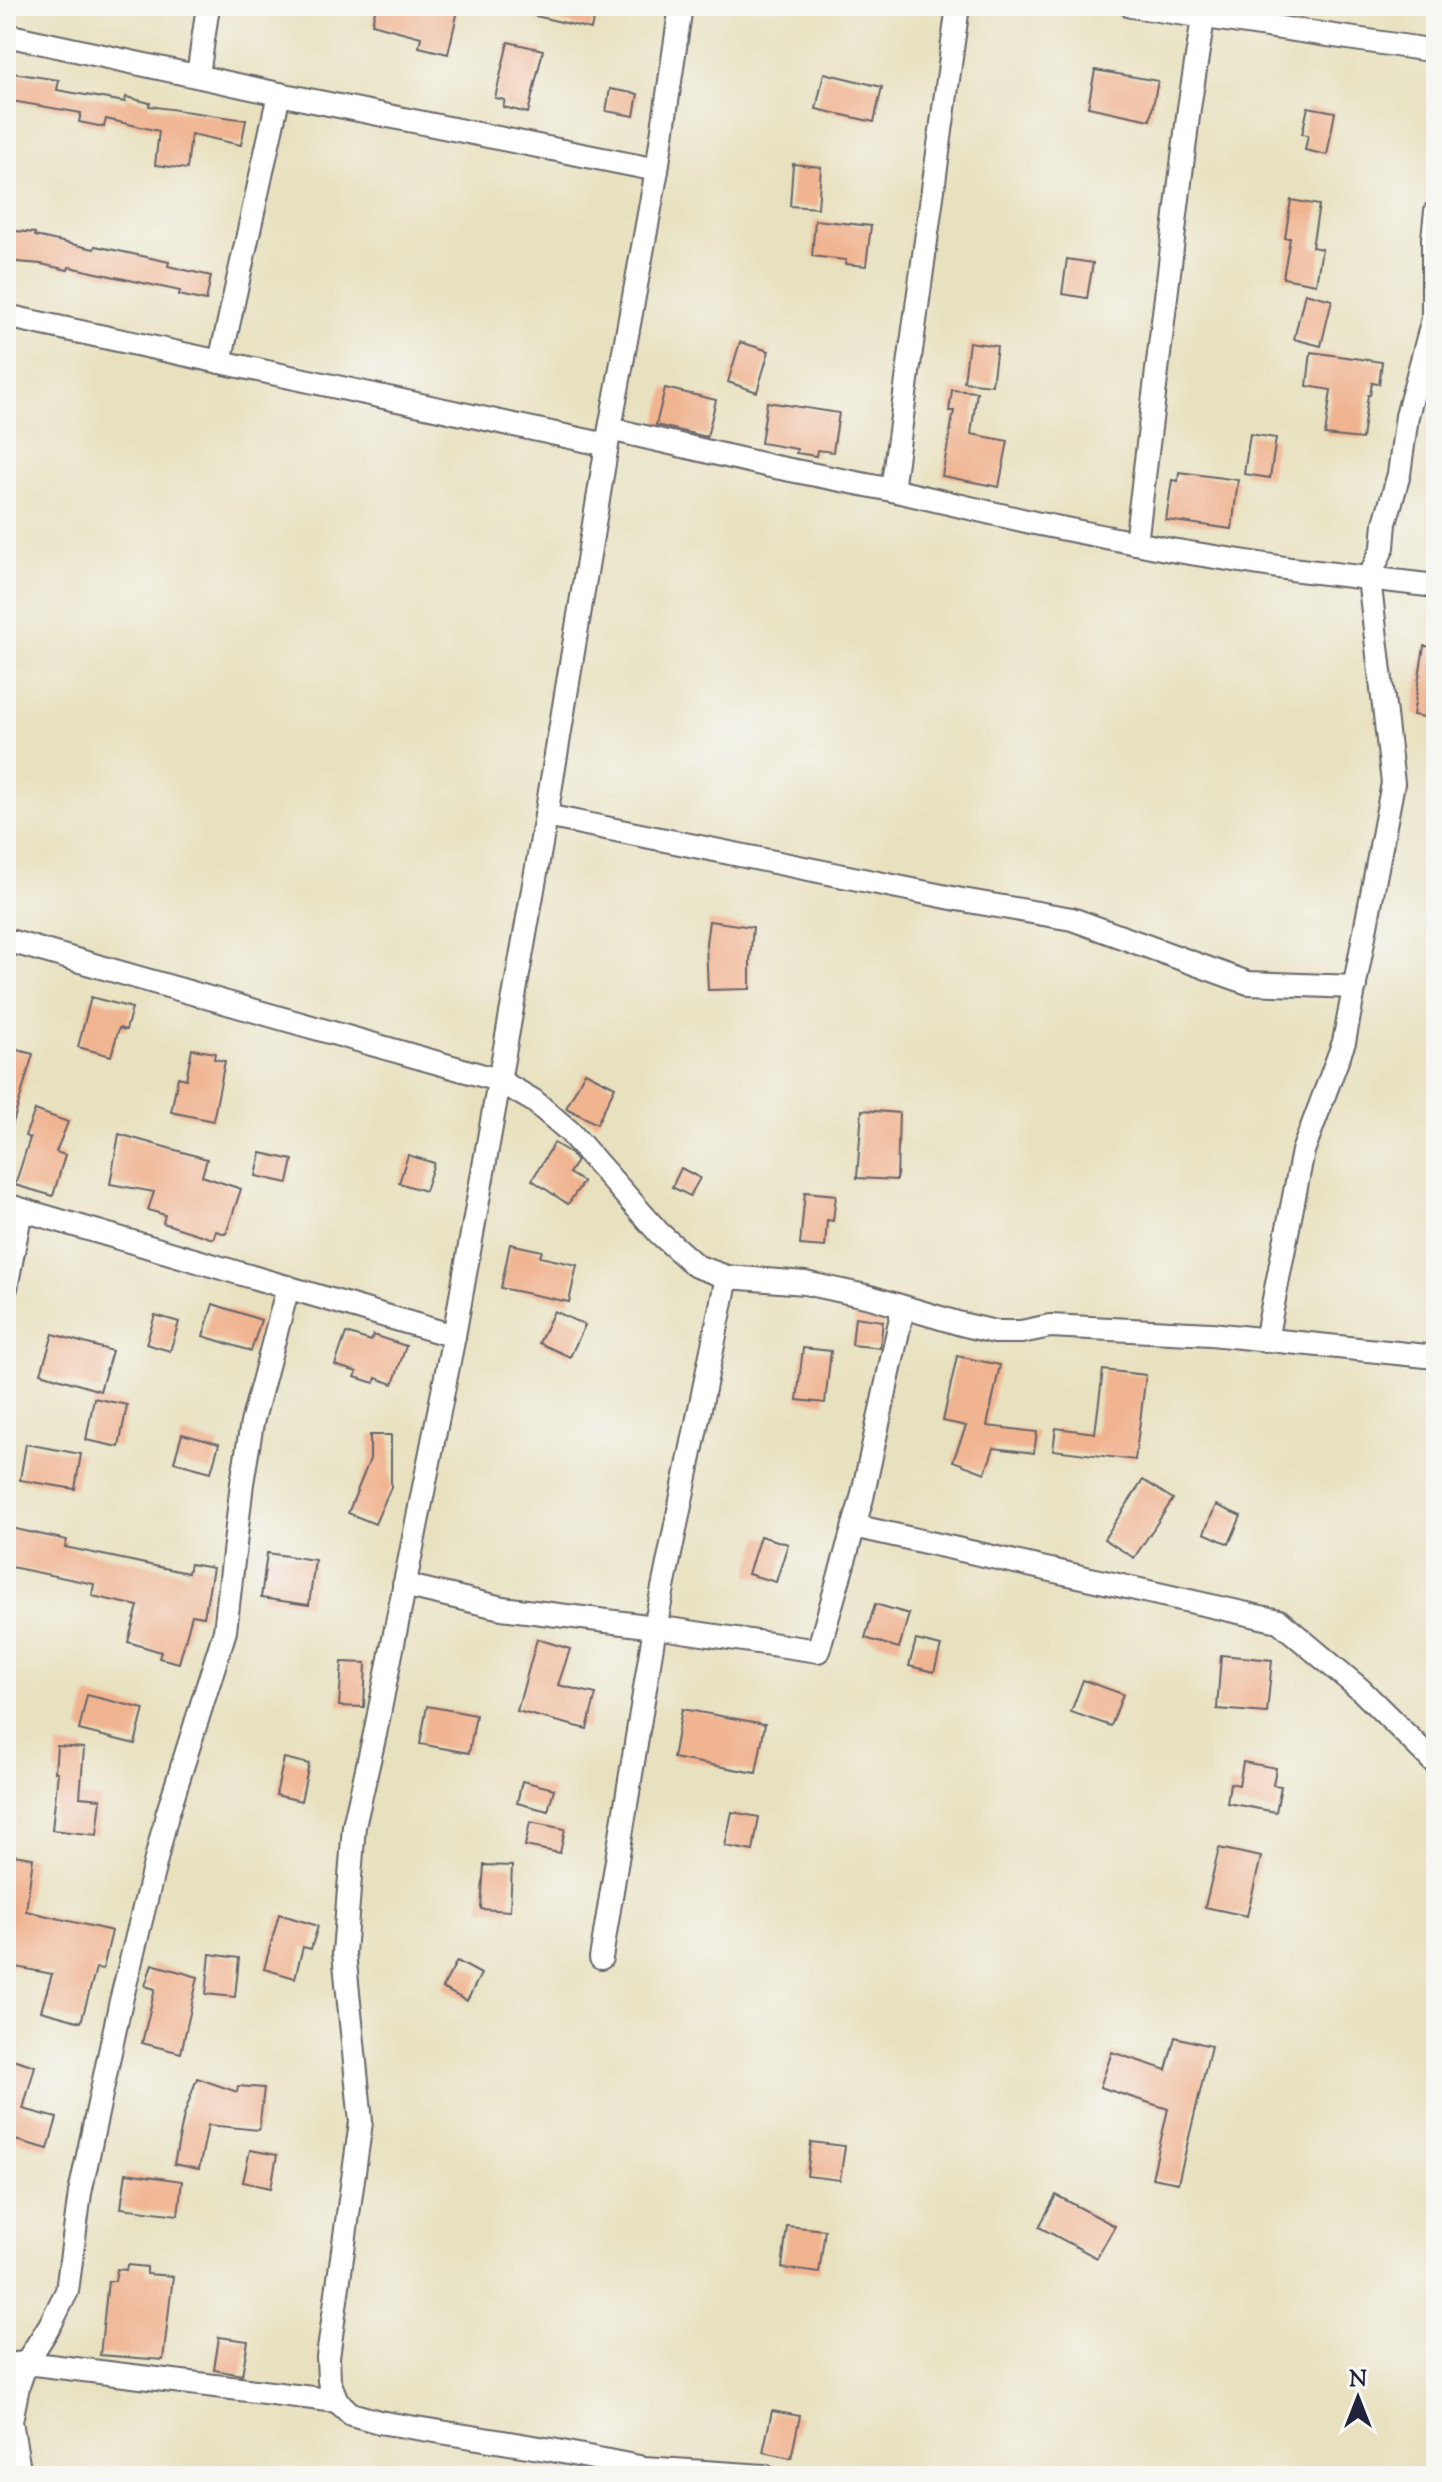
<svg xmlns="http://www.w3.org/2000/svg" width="1442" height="2482" viewBox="0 0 1442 2482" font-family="'Sorts Mill Goudy',serif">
  <rect width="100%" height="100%" fill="#f6f6f2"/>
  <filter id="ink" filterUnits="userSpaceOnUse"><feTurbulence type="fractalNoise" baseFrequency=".0125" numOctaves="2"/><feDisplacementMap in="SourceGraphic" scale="16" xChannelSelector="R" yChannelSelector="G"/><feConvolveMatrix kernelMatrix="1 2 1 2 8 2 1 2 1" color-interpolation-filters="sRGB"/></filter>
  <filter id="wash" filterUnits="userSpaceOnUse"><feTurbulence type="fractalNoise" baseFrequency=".006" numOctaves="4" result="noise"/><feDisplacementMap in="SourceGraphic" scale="32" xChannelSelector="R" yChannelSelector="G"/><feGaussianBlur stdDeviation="1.8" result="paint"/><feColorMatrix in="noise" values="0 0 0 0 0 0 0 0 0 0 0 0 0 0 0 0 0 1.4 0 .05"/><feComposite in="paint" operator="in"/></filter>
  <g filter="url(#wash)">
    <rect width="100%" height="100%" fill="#e8e1bf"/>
    <g id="blocks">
      <g fill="#f0b491">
        <path d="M 376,6 L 459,6 L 448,54 L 419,47 L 421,37 L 372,24 Z"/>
        <path d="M 528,6 L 597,6 L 591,29 L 527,14 Z"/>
        <path d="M 508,42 L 543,50 L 528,113 L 503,107 L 505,100 L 495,98 Z"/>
        <path d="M 1095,70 L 1158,81 L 1150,120 L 1088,107 Z"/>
        <path d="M 6,72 L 59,80 L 57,90 L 125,102 L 126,97 L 150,103 L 149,106 L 246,120 L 241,145 L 191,134 L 187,169 L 155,165 L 159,131 L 106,119 L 104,127 L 79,122 L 81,113 L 6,100 Z"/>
        <path d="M 824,73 L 882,87 L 874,122 L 816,109 Z"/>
        <path d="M 610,89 L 638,94 L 634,116 L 606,111 Z"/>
        <path d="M 1308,107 L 1335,112 L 1327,155 L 1305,150 L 1308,135 L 1302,134 Z"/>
        <path d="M 793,164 L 821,167 L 818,208 L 790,206 Z"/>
        <path d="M 1291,200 L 1319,205 L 1312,247 L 1322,249 L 1316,284 L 1283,278 L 1290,238 L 1285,238 Z"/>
        <path d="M 815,220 L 871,226 L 866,266 L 845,264 L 846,260 L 812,256 Z"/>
        <path d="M 6,230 L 35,233 L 35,236 L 94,249 L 95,246 L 142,256 L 169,262 L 168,266 L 211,276 L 206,301 L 179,295 L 180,291 L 69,267 L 68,270 L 41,264 L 6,261 Z"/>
        <path d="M 1067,259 L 1093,263 L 1087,298 L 1062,294 Z"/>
        <path d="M 1305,293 L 1332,300 L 1321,346 L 1294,339 Z"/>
        <path d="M 740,342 L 769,351 L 757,392 L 728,382 Z"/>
        <path d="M 969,342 L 997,346 L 992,385 L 964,382 Z"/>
        <path d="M 1311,352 L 1382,362 L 1379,384 L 1372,383 L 1370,395 L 1368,395 L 1362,439 L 1325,435 L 1331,390 L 1307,386 Z"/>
        <path d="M 665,388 L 716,400 L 707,437 L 656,425 Z"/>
        <path d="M 952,390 L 977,392 L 971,434 L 1008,441 L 999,487 L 942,476 L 954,411 L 949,411 Z"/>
        <path d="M 767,402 L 839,413 L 833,452 L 817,450 L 816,456 L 796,453 L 797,449 L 761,443 Z"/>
        <path d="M 1250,434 L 1276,438 L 1270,478 L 1244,474 Z"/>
        <path d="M 1179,472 L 1238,480 L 1232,529 L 1166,520 L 1172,480 L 1178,481 Z"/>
        <path d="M 1424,646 L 1436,647 L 1436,719 L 1413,715 Z"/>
        <path d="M 709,921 L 753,927 L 750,961 L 750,989 L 708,990 L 706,943 Z"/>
        <path d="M 91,997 L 132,1008 L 126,1030 L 119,1028 L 111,1056 L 78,1047 Z"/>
        <path d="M 6,1047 L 33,1054 L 12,1126 L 6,1125 Z"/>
        <path d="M 192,1049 L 215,1053 L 214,1059 L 225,1061 L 213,1121 L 171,1112 L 178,1077 L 186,1079 Z"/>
        <path d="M 585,1072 L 615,1087 L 597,1124 L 566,1108 Z"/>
        <path d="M 35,1110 L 68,1122 L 56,1152 L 65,1155 L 53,1196 L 15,1185 L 30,1138 L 25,1136 Z"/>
        <path d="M 862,1110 L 899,1113 L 897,1180 L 857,1178 Z"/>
        <path d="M 119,1134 L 207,1159 L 202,1176 L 241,1189 L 226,1234 L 216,1231 L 213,1239 L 163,1223 L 165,1215 L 148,1210 L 154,1192 L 110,1184 Z"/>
        <path d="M 554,1143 L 569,1152 L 577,1161 L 569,1173 L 583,1182 L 568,1204 L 532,1180 Z"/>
        <path d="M 261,1153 L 293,1160 L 288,1183 L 256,1176 Z"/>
        <path d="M 408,1155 L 434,1163 L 425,1191 L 399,1183 Z"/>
        <path d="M 681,1168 L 700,1178 L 690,1196 L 672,1187 Z"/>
        <path d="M 805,1192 L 836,1195 L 833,1221 L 827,1220 L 825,1247 L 800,1245 Z"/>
        <path d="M 510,1244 L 542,1251 L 540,1257 L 577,1265 L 569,1302 L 501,1288 Z"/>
        <path d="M 213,1304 L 261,1320 L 251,1351 L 203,1336 Z"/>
        <path d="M 554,1311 L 585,1325 L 570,1357 L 539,1343 Z"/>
        <path d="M 155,1315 L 179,1322 L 170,1351 L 146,1344 Z"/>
        <path d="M 855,1317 L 883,1321 L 880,1348 L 852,1345 Z"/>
        <path d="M 346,1333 L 371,1341 L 373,1335 L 406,1346 L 393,1384 L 376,1378 L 374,1383 L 355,1377 L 357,1372 L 335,1365 Z"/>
        <path d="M 53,1334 L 112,1351 L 100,1391 L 41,1373 Z"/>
        <path d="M 803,1348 L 831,1351 L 825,1403 L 797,1400 Z"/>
        <path d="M 957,1356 L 1000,1365 L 987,1426 L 1037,1432 L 1034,1453 L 994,1448 L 985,1473 L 953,1461 L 966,1426 L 943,1421 Z"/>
        <path d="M 1103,1370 L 1146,1375 L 1135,1460 L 1053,1450 L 1056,1428 L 1095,1433 Z"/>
        <path d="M 94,1398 L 127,1405 L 119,1447 L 86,1440 Z"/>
        <path d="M 182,1434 L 219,1444 L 211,1472 L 174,1462 Z"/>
        <path d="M 370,1435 L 391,1435 L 391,1487 L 375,1524 L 348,1513 L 370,1459 Z"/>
        <path d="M 26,1444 L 81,1454 L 75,1489 L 20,1480 Z"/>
        <path d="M 1143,1480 L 1173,1499 L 1134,1558 L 1104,1539 Z"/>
        <path d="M 1216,1505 L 1241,1516 L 1229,1544 L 1204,1533 Z"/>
        <path d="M 6,1527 L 67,1540 L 65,1547 L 188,1573 L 190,1564 L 213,1568 L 204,1617 L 192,1615 L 179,1663 L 159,1658 L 161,1652 L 128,1642 L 138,1606 L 92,1596 L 94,1584 L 6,1566 Z"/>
        <path d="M 760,1536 L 788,1544 L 776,1582 L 748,1574 Z"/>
        <path d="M 267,1553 L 315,1560 L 309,1605 L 261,1598 Z"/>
        <path d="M 875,1604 L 909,1614 L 899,1648 L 865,1638 Z"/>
        <path d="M 537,1639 L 570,1649 L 558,1685 L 596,1694 L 587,1729 L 517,1711 Z"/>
        <path d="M 916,1640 L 941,1646 L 934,1672 L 909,1666 Z"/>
        <path d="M 1221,1655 L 1272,1660 L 1267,1713 L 1217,1709 Z"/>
        <path d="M 342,1662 L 366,1663 L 364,1707 L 339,1706 Z"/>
        <path d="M 1083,1680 L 1123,1694 L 1111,1726 L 1071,1712 Z"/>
        <path d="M 87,1695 L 144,1709 L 135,1744 L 79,1730 Z"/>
        <path d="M 427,1706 L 476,1715 L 469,1753 L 420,1744 Z"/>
        <path d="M 682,1709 L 765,1724 L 756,1773 L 673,1758 Z"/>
        <path d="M 57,1746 L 84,1748 L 80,1797 L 101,1799 L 97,1835 L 52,1830 L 58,1772 L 55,1772 Z"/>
        <path d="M 284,1758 L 309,1764 L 301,1801 L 276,1795 Z"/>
        <path d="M 1243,1762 L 1276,1768 L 1273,1785 L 1281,1786 L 1276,1812 L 1227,1803 L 1230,1783 L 1239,1785 Z"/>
        <path d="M 522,1781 L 554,1789 L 548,1811 L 517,1803 Z"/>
        <path d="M 732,1812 L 759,1817 L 753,1851 L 725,1846 Z"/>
        <path d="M 530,1822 L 565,1829 L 560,1853 L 525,1846 Z"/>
        <path d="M 1219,1848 L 1261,1857 L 1247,1916 L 1205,1907 Z"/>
        <path d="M 6,1854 L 33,1858 L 26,1911 L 112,1931 L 103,1969 L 96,1968 L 81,2022 L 41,2011 L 52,1974 L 6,1965 Z"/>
        <path d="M 484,1865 L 512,1866 L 510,1911 L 481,1909 Z"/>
        <path d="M 279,1914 L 318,1926 L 311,1949 L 303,1947 L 295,1978 L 264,1969 Z"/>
        <path d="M 210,1954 L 239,1958 L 235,1997 L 206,1994 Z"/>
        <path d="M 457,1961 L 481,1974 L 467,2001 L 442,1988 Z"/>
        <path d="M 152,1964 L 198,1977 L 181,2053 L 142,2043 L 155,1989 L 145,1986 Z"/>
        <path d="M 1175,2037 L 1211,2046 L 1178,2183 L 1152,2178 L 1168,2109 L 1100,2087 L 1112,2052 L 1166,2070 Z"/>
        <path d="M 6,2057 L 35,2066 L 23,2109 L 57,2118 L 48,2149 L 15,2140 L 12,2148 L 6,2147 Z"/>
        <path d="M 197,2078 L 237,2092 L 238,2086 L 264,2088 L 259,2130 L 208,2125 L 199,2169 L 174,2164 L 184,2115 Z"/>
        <path d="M 811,2142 L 845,2146 L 840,2180 L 807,2176 Z"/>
        <path d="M 250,2150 L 277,2155 L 271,2188 L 243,2182 Z"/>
        <path d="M 126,2173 L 182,2181 L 178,2215 L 121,2208 Z"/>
        <path d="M 1056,2195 L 1115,2226 L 1097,2258 L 1039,2227 Z"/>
        <path d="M 787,2226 L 825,2230 L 819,2273 L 782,2268 Z"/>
        <path d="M 127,2265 L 147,2267 L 147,2274 L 173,2276 L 163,2360 L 100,2355 L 108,2281 L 115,2281 L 117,2269 L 126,2270 Z"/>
        <path d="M 219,2337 L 248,2341 L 242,2375 L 214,2370 Z"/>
        <path d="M 772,2411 L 800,2416 L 791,2458 L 763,2452 Z"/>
      </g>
    </g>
  </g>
  <g filter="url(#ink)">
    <use href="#blocks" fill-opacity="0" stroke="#676569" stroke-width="2"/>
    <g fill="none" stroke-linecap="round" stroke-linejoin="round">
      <defs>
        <g id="street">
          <path d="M 681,6 L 657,170 L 607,445 L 546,816 L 454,1336 L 375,1734 L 354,1826 L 344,1953 L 361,2122 L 328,2357 L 329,2381 L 337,2401 L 351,2414 L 379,2422 L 552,2450 L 644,2468 L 764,2476"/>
          <path d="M 1131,6 L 1436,51"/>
          <path d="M 6,35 L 279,94 L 657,170"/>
          <path d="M 198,75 L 208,6"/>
          <path d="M 6,316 L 607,445"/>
          <path d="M 220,362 L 279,94"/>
          <path d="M 610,429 L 770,466 L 892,490 L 1035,523 L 1171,550 L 1291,569 L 1436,586"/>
          <path d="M 892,490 L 958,6"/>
          <path d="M 1136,543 L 1189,108 L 1205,6"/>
          <path d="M 546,816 L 957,899 L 1072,919 L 1248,983 L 1355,987"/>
          <path d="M 6,940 L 498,1080 L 534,1101 L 569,1131 L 659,1233 L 696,1266 L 727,1277 L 805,1283 L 870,1297 L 961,1324 L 995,1332 L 1021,1332 L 1050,1326 L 1211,1334 L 1436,1357"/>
          <path d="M 6,1205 L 454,1336"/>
          <path d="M 6,1288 L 21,1210"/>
          <path d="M 1266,1340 L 1303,1151 L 1344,1042 L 1393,783 L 1369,578 L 1383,547 L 1385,523 L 1399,474 L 1407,416 L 1433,319 L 1433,238 L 1436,211"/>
          <path d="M 854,1526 L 1279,1621 L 1361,1690 L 1436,1764"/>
          <path d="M 404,1585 L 502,1608 L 655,1627 L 818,1651 L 862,1498 L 903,1308"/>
          <path d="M 601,1958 L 655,1627 L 727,1277"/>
          <path d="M 6,2365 L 26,2363 L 337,2401"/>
          <path d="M 20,2476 L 11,2421 L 18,2386 L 26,2363 L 50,2325 L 67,2291 L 80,2193 L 120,2005 L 167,1815 L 225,1631 L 242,1483 L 252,1423 L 288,1287"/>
        </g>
      </defs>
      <use href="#street" stroke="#676569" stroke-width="26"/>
      <use href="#street" stroke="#fff" stroke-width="22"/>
    </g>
  </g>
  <rect width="1442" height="2482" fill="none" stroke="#f6f6f2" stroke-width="32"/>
  <g transform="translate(1358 2398)" stroke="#f6f6f2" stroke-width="6" paint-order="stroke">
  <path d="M0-6L14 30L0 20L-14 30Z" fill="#22223b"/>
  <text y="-12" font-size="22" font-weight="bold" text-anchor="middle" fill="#22223b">N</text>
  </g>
</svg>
